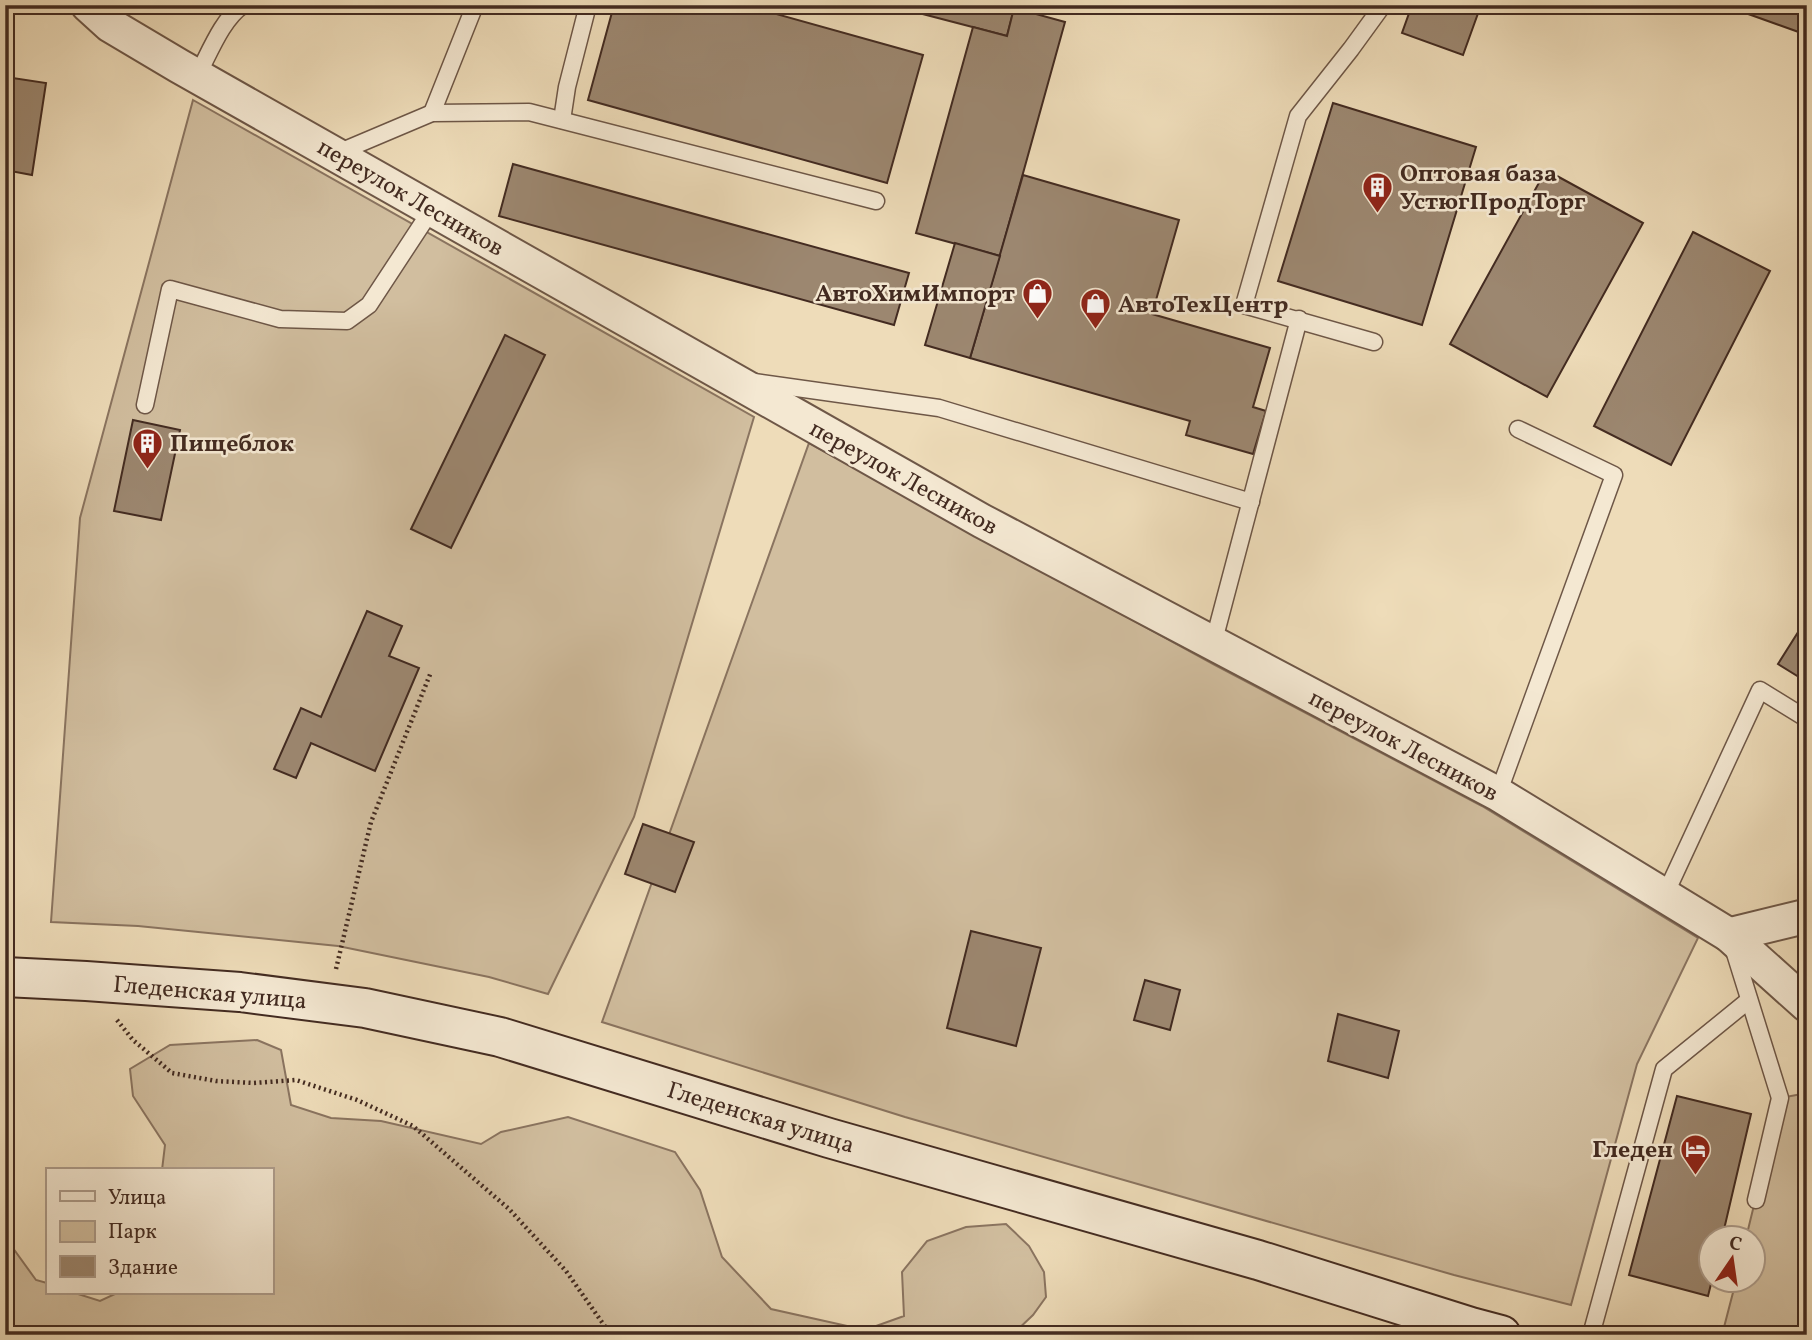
<svg xmlns="http://www.w3.org/2000/svg" width="1812" height="1340" viewBox="0 0 1812 1340" font-family="Vollkorn,serif">
  <rect width="100%" height="100%" fill="#eedcb9"/>
  <filter id="stains"><feTurbulence type="fractalNoise" baseFrequency=".00286" numOctaves="4"/><feColorMatrix values="0 0 0 0 .2 0 0 0 0 .09 0 0 0 0 .02 0 0 0 .5 -.17"/></filter>
  <radialGradient id="worn" r=".72"><stop offset=".6" stop-color="#630" stop-opacity="0"/><stop offset="1" stop-color="#630" stop-opacity=".3"/></radialGradient>
  <g fill="#d1be9f" stroke="#8a7460" stroke-width="2">
    <path d="M 193,100 L 754,417 L 634,817 L 548,994 L 489,977 L 338,946 L 138,926 L 51,922 L 80,518 Z"/>
    <path d="M 809,443 L 1215,665 L 1482,806 L 1698,938 L 1637,1064 L 1571,1305 L 1454,1275 L 905,1117 L 602,1022 Z"/>
    <path d="M 257,1040 L 281,1050 L 291,1105 L 331,1118 L 381,1121 L 481,1144 L 501,1132 L 568,1117 L 675,1152 L 700,1190 L 722,1257 L 771,1309 L 865,1330 L 904,1316 L 902,1272 L 927,1241 L 966,1227 L 1006,1224 L 1029,1246 L 1044,1272 L 1046,1297 L 1033,1315 L 1012,1335 L 5,1335 L 5,1237 L 36,1280 L 47,1283 L 47,1293 L 75,1293 L 100,1301 L 117,1293 L 271,1293 L 271,1170 L 162,1170 L 165,1145 L 133,1096 L 130,1069 L 170,1045 Z"/>
    <path d="M 1807,1093 L 1807,1335 L 1722,1335 L 1736,1281 L 1752,1280 L 1752,1238 L 1746,1238 L 1780,1098 Z"/>
  </g>
  <g fill="#9c8770" stroke="#432b21" stroke-width="2">
    <path d="M 614,5 L 744,5 L 923,55 L 887,183 L 588,100 Z"/>
    <path d="M 888,5 L 1015,5 L 1007,36 Z"/>
    <path d="M 1412,5 L 1481,5 L 1463,55 L 1402,33 Z"/>
    <path d="M 1723,5 L 1807,5 L 1807,35 Z"/>
    <path d="M 1014,8 L 1065,22 L 1000,256 L 916,233 L 973,27 L 1007,36 Z"/>
    <path d="M 6,77 L 46,83 L 32,175 L 5,170 Z"/>
    <path d="M 1333,103 L 1476,147 L 1422,325 L 1278,281 Z"/>
    <path d="M 513,164 L 909,273 L 894,325 L 499,216 Z"/>
    <path d="M 1546,170 L 1643,223 L 1547,397 L 1450,344 Z"/>
    <path d="M 1023,175 L 1179,220 L 1152,314 L 1270,348 L 1253,407 L 1266,411 L 1253,454 L 1186,435 L 1190,421 L 970,358 Z"/>
    <path d="M 1693,232 L 1770,271 L 1671,465 L 1594,426 Z"/>
    <path d="M 955,243 L 1000,256 L 970,358 L 925,345 Z"/>
    <path d="M 505,335 L 545,355 L 451,548 L 411,529 Z"/>
    <path d="M 133,420 L 180,430 L 161,520 L 114,511 Z"/>
    <path d="M 367,611 L 402,626 L 389,656 L 419,668 L 375,771 L 311,743 L 296,778 L 274,769 L 301,708 L 321,717 Z"/>
    <path d="M 1807,618 L 1807,682 L 1778,664 Z"/>
    <path d="M 643,824 L 694,842 L 675,892 L 625,874 Z"/>
    <path d="M 971,931 L 1041,948 L 1016,1046 L 947,1028 Z"/>
    <path d="M 1145,980 L 1180,990 L 1170,1030 L 1134,1020 Z"/>
    <path d="M 1338,1014 L 1399,1031 L 1388,1078 L 1328,1061 Z"/>
    <path d="M 1677,1096 L 1751,1114 L 1722,1238 L 1710,1238 L 1710,1280 L 1712,1280 L 1708,1296 L 1629,1275 Z"/>
  </g>
  <g fill="none" stroke-linecap="round" stroke-linejoin="round">
    <defs>
      <g id="lane">
        <path d="M 197,76 C 209,54 222,19 243,5"/>
        <path d="M 432,113 L 475,5"/>
        <path d="M 562,120 L 567,87 L 588,5"/>
        <path d="M 335,154 L 432,113 L 529,112 L 876,201"/>
        <path d="M 1374,342 L 1244,305 L 1298,116 L 1351,49 L 1383,5"/>
        <path d="M 754,382 L 939,408 L 1251,502"/>
        <path d="M 145,405 L 170,289 L 280,319 L 347,321 L 369,305 L 432,209"/>
        <path d="M 1213,644 L 1299,319"/>
        <path d="M 1498,794 L 1614,475 L 1518,429"/>
        <path d="M 1665,895 L 1760,690 L 1807,719"/>
        <path d="M 1733,947 L 1780,1098 L 1756,1200"/>
        <path d="M 1591,1335 L 1664,1069 L 1749,1000"/>
      </g>
      <g id="street">
        <path d="M 88,5 L 110,25 L 179,66 L 982,521 L 1498,794 L 1729,935 L 1807,1005"/>
        <path d="M 1729,935 L 1807,916"/>
      </g>
      <path id="secondary" d="M 5,977 L 86,981 L 240,992 L 365,1008 L 500,1037 L 829,1138 L 1258,1260 L 1471,1327 L 1501,1335"/>
    </defs>
    <use href="#lane" stroke="#6e5747" stroke-width="19"/>
    <use href="#street" stroke="#6e5747" stroke-width="37"/>
    <use href="#secondary" stroke="#432b21" stroke-width="42"/>
    <g stroke="#432b21" stroke-width="4.5" stroke-dasharray="2 3.5" stroke-linecap="butt">
      <path d="M 336,969 L 371,822 L 431,672"/>
      <path d="M 117,1020 L 133,1040 L 172,1073 L 216,1081 L 253,1083 L 296,1080 L 357,1100 L 413,1126 L 509,1209 L 566,1271 L 611,1335"/>
    </g>
    <use href="#lane" stroke="#f4e8d2" stroke-width="16"/>
    <use href="#street" stroke="#f4e8d2" stroke-width="33"/>
    <use href="#secondary" stroke="#f4e8d2" stroke-width="38"/>
  </g>
  <defs>
    <symbol id="building-pin" viewBox="-11 -11 22 30"><path d="M0 17L-7.5 6A9.5 9.5 0 1 1 7.5 6Z" fill="#8f2418" stroke="#f4e8d2"/><path d="M-4-6H4V6H1V3H-1V6H-4ZM-2.5-4.3h1.7v1.8h-1.7ZM.8-4.3h1.7v1.8H.8ZM-2.5-1h1.7V.8h-1.7ZM.8-1h1.7V.8H.8Z" fill="#fff"/></symbol>
    <symbol id="shop-pin" viewBox="-11 -11 22 30"><path d="M0 17L-7.5 6A9.5 9.5 0 1 1 7.5 6Z" fill="#8f2418" stroke="#f4e8d2"/><path d="M-5-2.5h2.3a2.7 3.5 0 0 1 5.4 0H5L5.5 6h-11ZM-1.5-2.5h3a1.5 2.3 0 0 0-3 0Z" fill="#fff"/></symbol>
    <symbol id="hotel-pin" viewBox="-11 -11 22 30"><path d="M0 17L-7.5 6A9.5 9.5 0 1 1 7.5 6Z" fill="#8f2418" stroke="#f4e8d2"/><path d="M-6-4.5h1.5V1H6V5H4.5V3h-9V5H-6ZM-4 0a1.8 1.8 0 1 1 3.6 0ZM.5 0V-2.5h3Q6-2.5 6 0Z" fill="#fff"/></symbol>
  </defs>
  <g fill-rule="evenodd">
    <use href="#building-pin" x="1360" y="170" width="35" height="47"/>
    <use href="#shop-pin" x="1020" y="276" width="35" height="47"/>
    <use href="#shop-pin" x="1078" y="286" width="35" height="47"/>
    <use href="#building-pin" x="130" y="426" width="35" height="47"/>
    <use href="#hotel-pin" x="1678" y="1132" width="35" height="47"/>
  </g>
  <g text-anchor="middle" stroke-width="5" stroke-linejoin="round" paint-order="stroke">
    <g font-size="24" font-weight="bold" fill="#432b21" stroke="#f4e8d2" text-anchor="start">
      <text x="1400" y="181">Оптовая база<tspan x="1400" dy="28">УстюгПродТорг</tspan></text>
      <text x="1015" y="301" text-anchor="end">АвтоХимИмпорт</text>
      <text x="1118" y="312">АвтоТехЦентр</text>
      <text x="170" y="451">Пищеблок</text>
      <text x="1673" y="1157" text-anchor="end">Гледен</text>
    </g>
    <g font-size="24" fill="#432b21" stroke="#f4e8d2">
      <text transform="translate(411 197) rotate(30)" y="8">переулок Лесников</text>
      <text transform="translate(904 477) rotate(29)" y="8">переулок Лесников</text>
      <text transform="translate(1404 745) rotate(28)" y="8">переулок Лесников</text>
      <text transform="translate(210 992) rotate(5)" y="8">Гледенская улица</text>
      <text transform="translate(761 1117) rotate(17)" y="8">Гледенская улица</text>
    </g>
  </g>
  <rect width="1812" height="1340" fill="none" stroke="#eedcb9" stroke-width="28"/>
  <rect x="7" y="7" width="1798" height="1326" fill="none" stroke="#432b21" stroke-width="3.5"/>
  <rect x="14" y="14" width="1784" height="1312" fill="none" stroke="#432b21" stroke-width="2"/>
  <rect x="46" y="1168" width="228" height="126" fill="#f4e8d2" stroke="#ad9c8b" stroke-width="2"/>
  <rect x="60" y="1191" width="35" height="10" fill="#f4e8d2" stroke="#ad9c8b" stroke-width="2"/>
  <text x="108" y="1204" font-size="21" fill="#432b21">Улица</text>
  <rect x="60" y="1221" width="35" height="21" fill="#d1be9f" stroke="#ad9c8b" stroke-width="2"/>
  <text x="108" y="1238" font-size="21" fill="#432b21">Парк</text>
  <rect x="60" y="1256" width="35" height="21" fill="#9c8770" stroke="#ad9c8b" stroke-width="2"/>
  <text x="108" y="1274" font-size="21" fill="#432b21">Здание</text>
  <g transform="translate(1732 1259) rotate(13)"><circle r="33" fill="#f4e8d2" stroke="#ad9c8b" stroke-width="2"/>
  <path d="M0-5L12 26L0 18L-12 26Z" fill="#8f2418"/>
  <text y="-10" font-size="19" font-weight="bold" text-anchor="middle" fill="#432b21">С</text>
  </g>
  <rect width="100%" height="100%" filter="url(#stains)"/>
  <rect width="100%" height="100%" fill="url(#worn)"/>
</svg>
